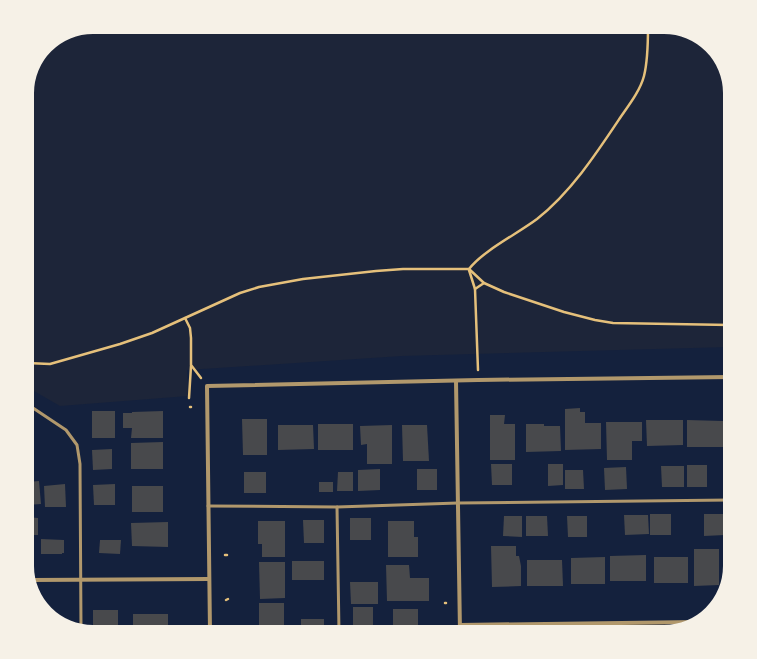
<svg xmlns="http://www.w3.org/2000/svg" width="757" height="659" viewBox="0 0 757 659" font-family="Lora,serif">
  <rect width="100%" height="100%" fill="#14213d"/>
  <path fill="#1d2539" d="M 93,27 L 664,27 L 710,46 L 725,68 L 730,93 L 730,347 L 402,356 L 187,370 L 188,396 L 60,406 L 27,387 L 27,89 L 49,44 Z"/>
  <g fill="#48494c">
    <path d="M 580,408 L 580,412 L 585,412 L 585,423 L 601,423 L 601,449 L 565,450 L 565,409 Z"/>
    <rect x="92" y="411" width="23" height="27"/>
    <path d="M 163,411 L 163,438 L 131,438 L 132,428 L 123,428 L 123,413 L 132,413 L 132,412 Z"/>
    <path d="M 490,415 L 505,415 L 504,424 L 515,424 L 515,460 L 490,460 Z"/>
    <path d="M 242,419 L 267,419 L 267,455 L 243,455 Z"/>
    <rect x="728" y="419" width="2" height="27"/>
    <path d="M 646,420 L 683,420 L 683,445 L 647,446 Z"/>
    <path d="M 687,420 L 723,421 L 723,447 L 687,447 Z"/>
    <path d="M 606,422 L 642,422 L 642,441 L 632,441 L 632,460 L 607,460 Z"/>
    <rect x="318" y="424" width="35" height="26"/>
    <path d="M 526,424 L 544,424 L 544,426 L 560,426 L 561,451 L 526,452 Z"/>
    <path d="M 278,425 L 313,425 L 314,449 L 278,450 Z"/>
    <path d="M 392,425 L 392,464 L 367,464 L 367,444 L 361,445 L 360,426 Z"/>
    <path d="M 402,425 L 427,425 L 429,461 L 403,461 Z"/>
    <path d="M 163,442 L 163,469 L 131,469 L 131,443 Z"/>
    <path d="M 112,449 L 112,469 L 93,470 L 92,450 Z"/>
    <path d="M 491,464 L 512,464 L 512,485 L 492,485 Z"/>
    <path d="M 548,464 L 563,464 L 563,485 L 548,486 Z"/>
    <rect x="687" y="465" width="20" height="22"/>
    <path d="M 661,466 L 684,466 L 684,487 L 662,487 Z"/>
    <path d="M 626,467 L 627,489 L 605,490 L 604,468 Z"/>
    <path d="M 380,469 L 380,490 L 358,491 L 358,470 Z"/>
    <rect x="417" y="469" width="20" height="21"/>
    <rect x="726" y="469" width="4" height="13"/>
    <path d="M 565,470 L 583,470 L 584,489 L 565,489 Z"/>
    <rect x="244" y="472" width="22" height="21"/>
    <path d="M 338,472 L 353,472 L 353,491 L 337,491 Z"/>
    <path d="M 39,481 L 41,504 L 27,505 L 27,482 Z"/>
    <rect x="319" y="482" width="14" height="10"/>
    <path d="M 65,484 L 66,507 L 45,507 L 44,486 Z"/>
    <path d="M 115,484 L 115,505 L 94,505 L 93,485 Z"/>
    <rect x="132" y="486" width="31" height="26"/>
    <rect x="650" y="514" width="21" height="21"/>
    <path d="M 704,514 L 724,514 L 725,535 L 704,536 Z"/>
    <path d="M 624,515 L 648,515 L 649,534 L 625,535 Z"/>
    <path d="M 504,516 L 522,516 L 522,537 L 503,536 Z"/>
    <path d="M 526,516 L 547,516 L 548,536 L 526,536 Z"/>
    <path d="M 567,516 L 587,516 L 587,537 L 568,537 Z"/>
    <path d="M 27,517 L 38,518 L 38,535 L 31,535 L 31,542 L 27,543 Z"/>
    <rect x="350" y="518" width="21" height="22"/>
    <path d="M 303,520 L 324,520 L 324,543 L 304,543 Z"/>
    <path d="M 258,521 L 285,521 L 285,557 L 262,557 L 262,544 L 258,544 Z"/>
    <path d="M 388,521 L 414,521 L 414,537 L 418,537 L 418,557 L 388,557 Z"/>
    <path d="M 168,522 L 168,547 L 132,546 L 131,523 Z"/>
    <path d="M 41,539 L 64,540 L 64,553 L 62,553 L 62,554 L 41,554 Z"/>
    <path d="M 100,540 L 121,540 L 120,554 L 99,553 Z"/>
    <path d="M 491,546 L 516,546 L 516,556 L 519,556 L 521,566 L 521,586 L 492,587 Z"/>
    <path d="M 694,549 L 719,549 L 719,585 L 694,586 Z"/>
    <path d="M 646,555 L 646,581 L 610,581 L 610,556 Z"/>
    <path d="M 605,557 L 605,584 L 571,584 L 571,558 Z"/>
    <rect x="654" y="557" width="34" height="26"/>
    <path d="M 527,560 L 562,560 L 563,586 L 527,586 Z"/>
    <rect x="292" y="561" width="32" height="19"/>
    <path d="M 259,562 L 285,562 L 285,598 L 260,599 Z"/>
    <path d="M 386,565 L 409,565 L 410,578 L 429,578 L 429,601 L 387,601 Z"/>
    <path d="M 350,582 L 378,582 L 378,604 L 351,604 Z"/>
    <path d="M 259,603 L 284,603 L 284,632 L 261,632 L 261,625 L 259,625 Z"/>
    <rect x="353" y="607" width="20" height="24"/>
    <rect x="393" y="609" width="25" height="23"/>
    <rect x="93" y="610" width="25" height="22"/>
    <rect x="133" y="614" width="35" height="18"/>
    <rect x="301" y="619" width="23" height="13"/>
  </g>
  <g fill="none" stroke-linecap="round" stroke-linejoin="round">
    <g stroke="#e5c07b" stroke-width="2.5">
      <path d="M 469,269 L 484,283 L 504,292 L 564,312 L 595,320 L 613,323 L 730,325"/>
      <path d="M 469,270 L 475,289 L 478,370"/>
      <path d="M 475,289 L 484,283"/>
      <path d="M 185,318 L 190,328 L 191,338 L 191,365 L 201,378"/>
      <path d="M 27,363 L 50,364 L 120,344 L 152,333 L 240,293 L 259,287 L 303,279 L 376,271 L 403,269 L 469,269 C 484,250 517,234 537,219 C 571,192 596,154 620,118 C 629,105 640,91 644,76 C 648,60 648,43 648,27"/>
      <path d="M 189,398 L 191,366"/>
      <path d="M 190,407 L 191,407"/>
      <path d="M 225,555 L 227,555"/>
      <path d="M 226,600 L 228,599"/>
      <path d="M 445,603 L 446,603"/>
    </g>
    <g stroke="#b1986c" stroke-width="3">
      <path d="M 27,404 L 66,430 L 77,445 L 80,464 L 81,627"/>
      <path d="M 208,506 L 337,507 L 458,503 L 730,500"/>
      <path d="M 337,507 L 339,632"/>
    </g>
    <g stroke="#b1986c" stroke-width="4">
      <path d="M 456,381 L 460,632"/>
      <path d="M 32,580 L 209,579"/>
      <path d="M 460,625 L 697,622"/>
      <path d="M 210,632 L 207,386 L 478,380 L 730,377"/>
    </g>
  </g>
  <path d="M0 0H757V659H0ZM93 34H664A59 59 0 0 1 723 93V566A59 59 0 0 1 664 625H93A59 59 0 0 1 34 566V93A59 59 0 0 1 93 34Z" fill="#f6f1e7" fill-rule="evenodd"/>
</svg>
